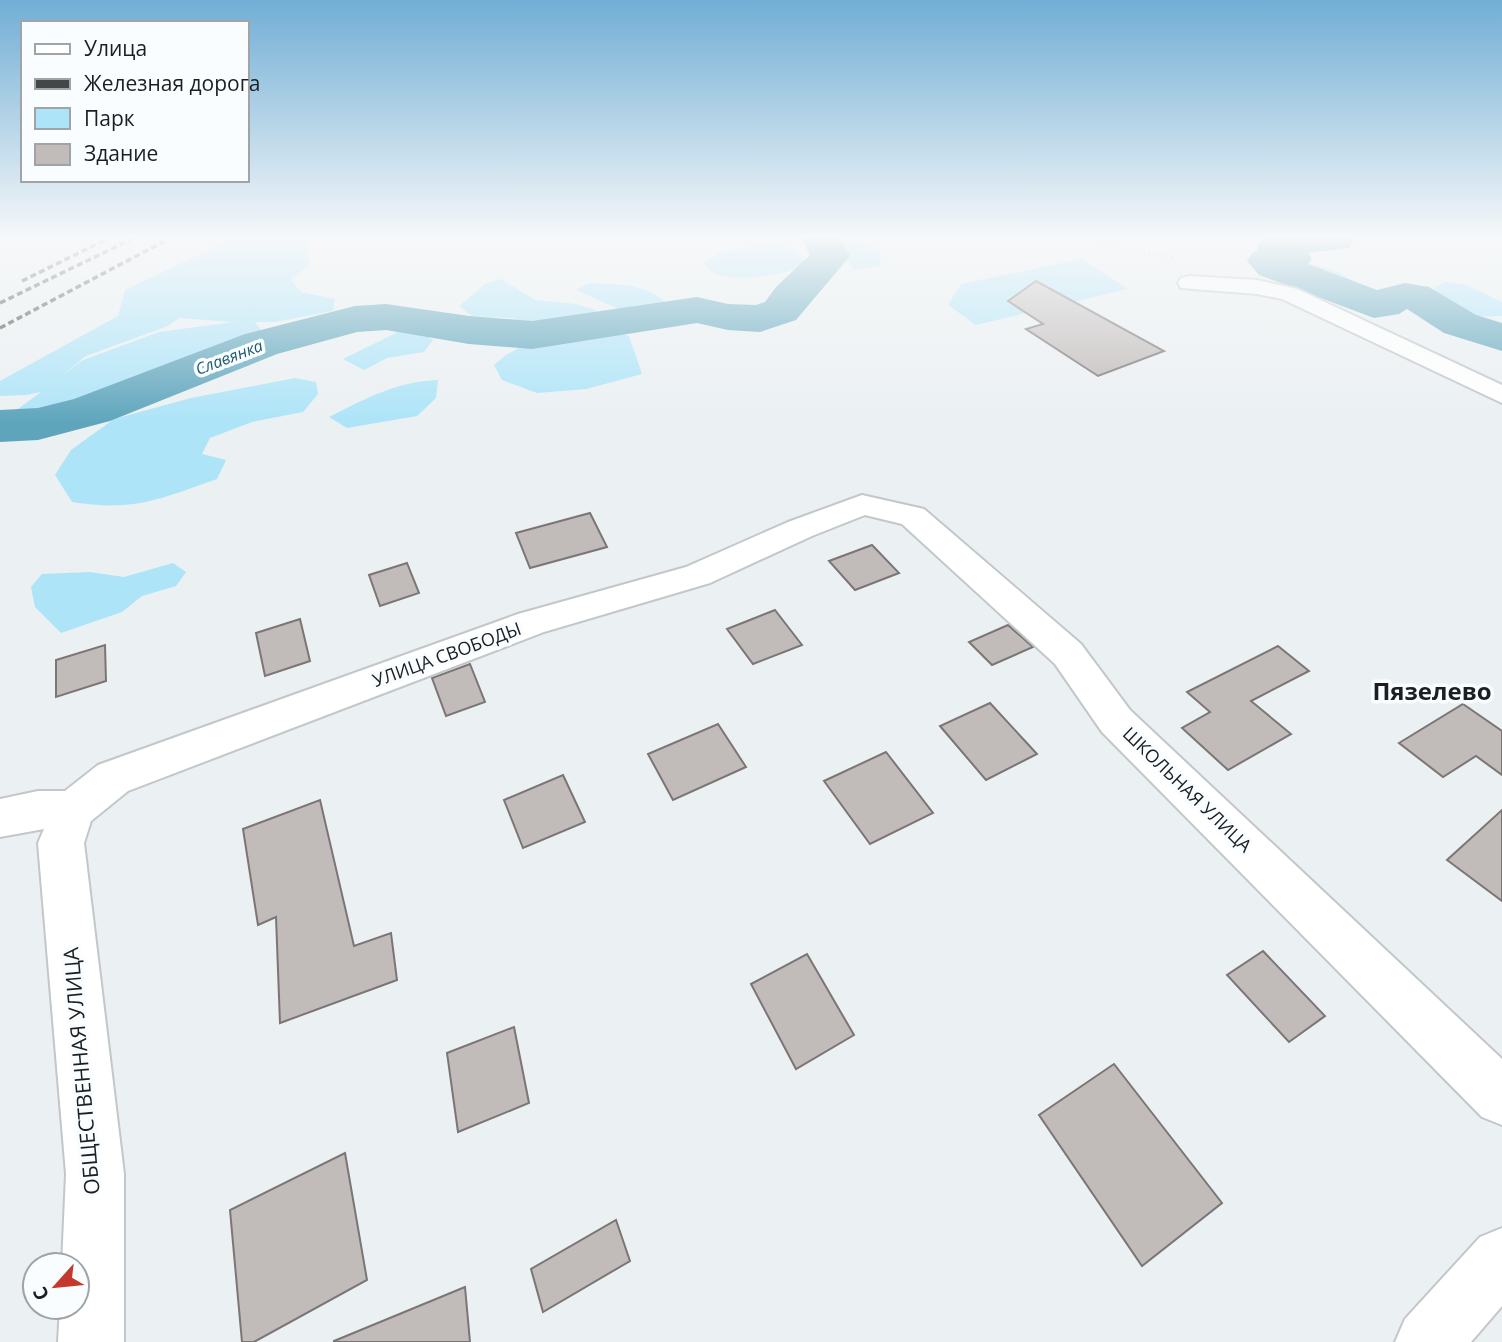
<svg xmlns="http://www.w3.org/2000/svg" width="1502" height="1342" viewBox="0 0 1502 1342" font-family="'Open Sans',sans-serif">
  <rect width="100%" height="100%" fill="#ebf0f2"/>
  <g fill="#ade4f8" fill-rule="evenodd">
    <path d="M 240,235 L 312,235 L 307,240 L 309,264 L 291,280 L 301,292 L 335,299 L 333,311 L 275,322 L 255,322 L 265,335 L 54,417 L 3,420 L 41,392 L 26,395 L 0,396 L 0,381 L 118,316 L 125,290 ZM 179,318 L 233,322 L 159,332 L 83,360 L 60,377 L 86,356 L 168,326 Z"/>
    <path d="M 853,241 L 867,242 L 879,249 L 881,265 L 854,270 L 835,244 Z"/>
    <path d="M 775,243 L 793,250 L 809,264 C 790,274 728,285 711,271 C 708,269 706,265 704,263 L 719,253 Z"/>
    <path d="M 1082,259 L 1128,289 L 976,325 L 948,305 L 961,284 Z"/>
    <path d="M 1296,260 L 1336,271 L 1360,285 L 1357,291 C 1327,295 1307,283 1281,267 L 1285,263 Z"/>
    <path d="M 501,279 L 535,300 L 576,304 L 596,310 L 602,326 L 629,336 L 642,374 L 586,389 L 537,393 L 502,380 L 494,365 L 506,355 L 535,339 L 530,324 L 512,318 L 472,316 L 459,306 L 485,284 Z"/>
    <path d="M 1445,282 L 1466,285 L 1502,302 L 1502,316 C 1473,317 1447,319 1434,288 Z"/>
    <path d="M 589,283 C 617,285 653,282 669,308 L 639,318 L 576,290 Z"/>
    <path d="M 418,330 L 433,340 L 424,352 L 387,358 L 364,370 L 343,359 L 398,332 Z"/>
    <path d="M 295,378 L 316,382 L 318,394 L 303,412 L 252,422 L 210,438 L 202,454 L 226,460 L 217,479 C 160,499 134,512 72,502 L 55,475 L 71,450 L 114,419 L 191,398 Z"/>
    <path d="M 438,380 L 436,398 L 417,416 L 347,428 L 329,417 C 365,399 397,381 438,380 Z"/>
    <path d="M 173,563 L 186,572 L 176,586 L 142,596 L 122,612 L 61,633 L 35,607 L 31,587 L 42,574 L 90,572 L 124,577 Z"/>
  </g>
  <g fill="none" stroke-linecap="round" stroke-linejoin="round">
    <g fill="#5ea5bc" fill-rule="evenodd">
      <path d="M 800,235 L 838,235 L 850,256 L 796,320 L 760,332 L 728,330 L 697,323 L 532,349 L 469,344 L 386,330 L 357,332 L 277,354 L 110,421 L 38,440 L 0,442 L 0,410 L 38,408 L 74,399 L 245,334 L 355,306 L 386,304 L 469,316 L 532,321 L 697,297 L 728,304 L 756,305 L 765,302 L 776,287 L 810,255 Z"/>
      <path d="M 1278,235 L 1351,235 L 1354,240 L 1349,248 L 1308,253 L 1312,259 L 1308,264 L 1377,290 L 1405,283 L 1429,287 L 1476,315 L 1502,323 L 1502,351 L 1444,333 L 1407,309 L 1399,314 L 1374,318 L 1259,275 L 1247,261 L 1253,252 L 1259,251 L 1257,247 L 1263,239 Z"/>
    </g>
  </g>
  <g fill="#c1bbba" stroke="#7b7675" stroke-width="2">
    <path d="M 1036,281 L 1164,351 L 1098,376 L 1026,329 L 1043,324 L 1008,301 Z"/>
    <path d="M 590,513 L 607,547 L 530,568 L 516,533 Z"/>
    <path d="M 872,545 L 899,573 L 855,590 L 829,561 Z"/>
    <path d="M 407,563 L 419,593 L 380,606 L 369,575 Z"/>
    <path d="M 775,610 L 802,645 L 753,664 L 727,629 Z"/>
    <path d="M 300,619 L 310,661 L 265,676 L 256,633 Z"/>
    <path d="M 1008,625 L 1033,647 L 992,665 L 969,642 Z"/>
    <path d="M 105,645 L 106,681 L 56,697 L 56,660 Z"/>
    <path d="M 1278,646 L 1309,671 L 1251,701 L 1291,734 L 1228,770 L 1182,728 L 1210,712 L 1187,692 Z"/>
    <path d="M 470,664 L 485,702 L 446,716 L 432,678 Z"/>
    <path d="M 990,703 L 1037,754 L 986,780 L 940,726 Z"/>
    <path d="M 1463,704 L 1502,731 L 1502,775 L 1476,756 L 1443,777 L 1399,743 Z"/>
    <path d="M 718,724 L 746,767 L 673,800 L 648,754 Z"/>
    <path d="M 886,752 L 933,813 L 870,844 L 824,781 Z"/>
    <path d="M 563,775 L 585,822 L 523,848 L 504,800 Z"/>
    <path d="M 320,800 L 354,946 L 391,933 L 397,980 L 280,1023 L 276,917 L 258,925 L 243,829 Z"/>
    <path d="M 1502,810 L 1502,901 L 1447,860 Z"/>
    <path d="M 1263,951 L 1325,1016 L 1289,1042 L 1227,975 Z"/>
    <path d="M 807,954 L 854,1035 L 796,1069 L 751,984 Z"/>
    <path d="M 514,1027 L 529,1103 L 458,1132 L 447,1053 Z"/>
    <path d="M 1114,1064 L 1222,1203 L 1142,1266 L 1039,1115 Z"/>
    <path d="M 345,1153 L 367,1280 L 254,1342 L 242,1342 L 230,1210 Z"/>
    <path d="M 616,1220 L 630,1261 L 543,1312 L 531,1269 Z"/>
    <path d="M 465,1287 L 470,1342 L 334,1342 L 334,1341 Z"/>
  </g>
  <g fill="none" stroke-linecap="round" stroke-linejoin="round">
    <defs>
      <g id="minor">
        <path d="M 1189,276 L 1257,280 L 1297,289 L 1502,385 L 1502,403 L 1282,299 L 1257,294 L 1181,288 L 1178,283 L 1181,278 Z"/>
        <path d="M 862,495 L 924,509 L 1081,644 L 1130,710 L 1502,1059 L 1502,1125 L 1482,1117 L 1102,732 L 1055,664 L 902,524 L 865,515 L 812,536 L 710,583 L 544,632 L 128,791 L 91,821 L 84,843 L 124,1174 L 124,1342 L 58,1342 L 60,1307 L 77,1307 L 77,1265 L 62,1265 L 66,1174 L 38,843 L 44,829 L 0,837 L 0,799 L 38,791 L 65,791 L 98,765 L 518,614 L 686,567 L 788,522 Z"/>
      </g>
      <path id="major" d="M 1502,1228 L 1502,1306 L 1471,1342 L 1395,1342 L 1405,1319 L 1480,1237 Z"/>
    </defs>
    <use href="#minor" stroke="#c2c7c9" stroke-width="4"/>
    <use href="#major" stroke="#c2c7c9" stroke-width="4"/>
    <path stroke="#a3a7a8" stroke-width="2.5" stroke-dasharray="1 3.5" stroke-linecap="butt" d="M 1070,235 L 1117,248 L 1175,258"/>
    <use href="#minor" fill="#fff" fill-rule="evenodd"/>
    <use href="#major" fill="#fff" fill-rule="evenodd"/>
    <g stroke="#444748" stroke-width="3.5" stroke-dasharray="6 3.5" stroke-linecap="butt">
      <path d="M 22,281 L 115,235"/>
      <path d="M 0,303 L 140,235"/>
      <path d="M 0,328 L 176,235"/>
    </g>
  </g>
  <linearGradient id="sky" x2="0" y2="1"><stop stop-color="#71aed6"/><stop offset="0.56" stop-color="#f6f8f9"/><stop offset="1" stop-color="#f6f8f9" stop-opacity="0"/></linearGradient>
  <rect width="1502" height="423" fill="url(#sky)"/>
  <g text-anchor="middle" stroke-width="7" stroke-linejoin="round" paint-order="stroke">
    <g font-size="16" font-style="italic" fill="#1f596a" stroke="#f9fdff">
      <text transform="translate(229 357) rotate(-21)" y="6">Славянка</text>
    </g>
    <g font-size="18" fill="#1c1e1f" stroke="#f9fdff">
      <text transform="translate(447 655) rotate(-20)" y="6">УЛИЦА СВОБОДЫ</text>
      <text transform="translate(1187 790) rotate(44)" y="6">ШКОЛЬНАЯ УЛИЦА</text>
    </g>
    <g font-size="21" fill="#1c1e1f" stroke="#f9fdff">
      <text transform="translate(82 1071) rotate(-95)" y="7">ОБЩЕСТВЕННАЯ УЛИЦА</text>
    </g>
    <g font-size="24" font-weight="bold" fill="#1c1e1f" stroke="#f9fdff">
      <text x="1432" y="700">Пязелево</text>
    </g>
  </g>
  <rect x="21" y="21" width="228" height="161" fill="#f9fdff" stroke="#a1a4a5" stroke-width="2"/>
  <rect x="35" y="44" width="35" height="10" fill="#ffffff" stroke="#a1a4a5" stroke-width="2"/>
  <text x="84" y="56" font-size="21" fill="#1c1e1f">Улица</text>
  <rect x="35" y="79" width="35" height="10" fill="#444748" stroke="#a1a4a5" stroke-width="2"/>
  <text x="84" y="91" font-size="21" fill="#1c1e1f">Железная дорога</text>
  <rect x="35" y="108" width="35" height="21" fill="#ade4f8" stroke="#a1a4a5" stroke-width="2"/>
  <text x="84" y="126" font-size="21" fill="#1c1e1f">Парк</text>
  <rect x="35" y="144" width="35" height="21" fill="#c1bbba" stroke="#a1a4a5" stroke-width="2"/>
  <text x="84" y="161" font-size="21" fill="#1c1e1f">Здание</text>
  <g transform="translate(56 1286) rotate(243)"><circle r="33" fill="#f9fdff" stroke="#a1a4a5" stroke-width="2"/>
  <path d="M0-5L12 26L0 18L-12 26Z" fill="#c5382d"/>
  <text y="-10" font-size="19" font-weight="bold" text-anchor="middle" fill="#1c1e1f">С</text>
  </g>
</svg>
